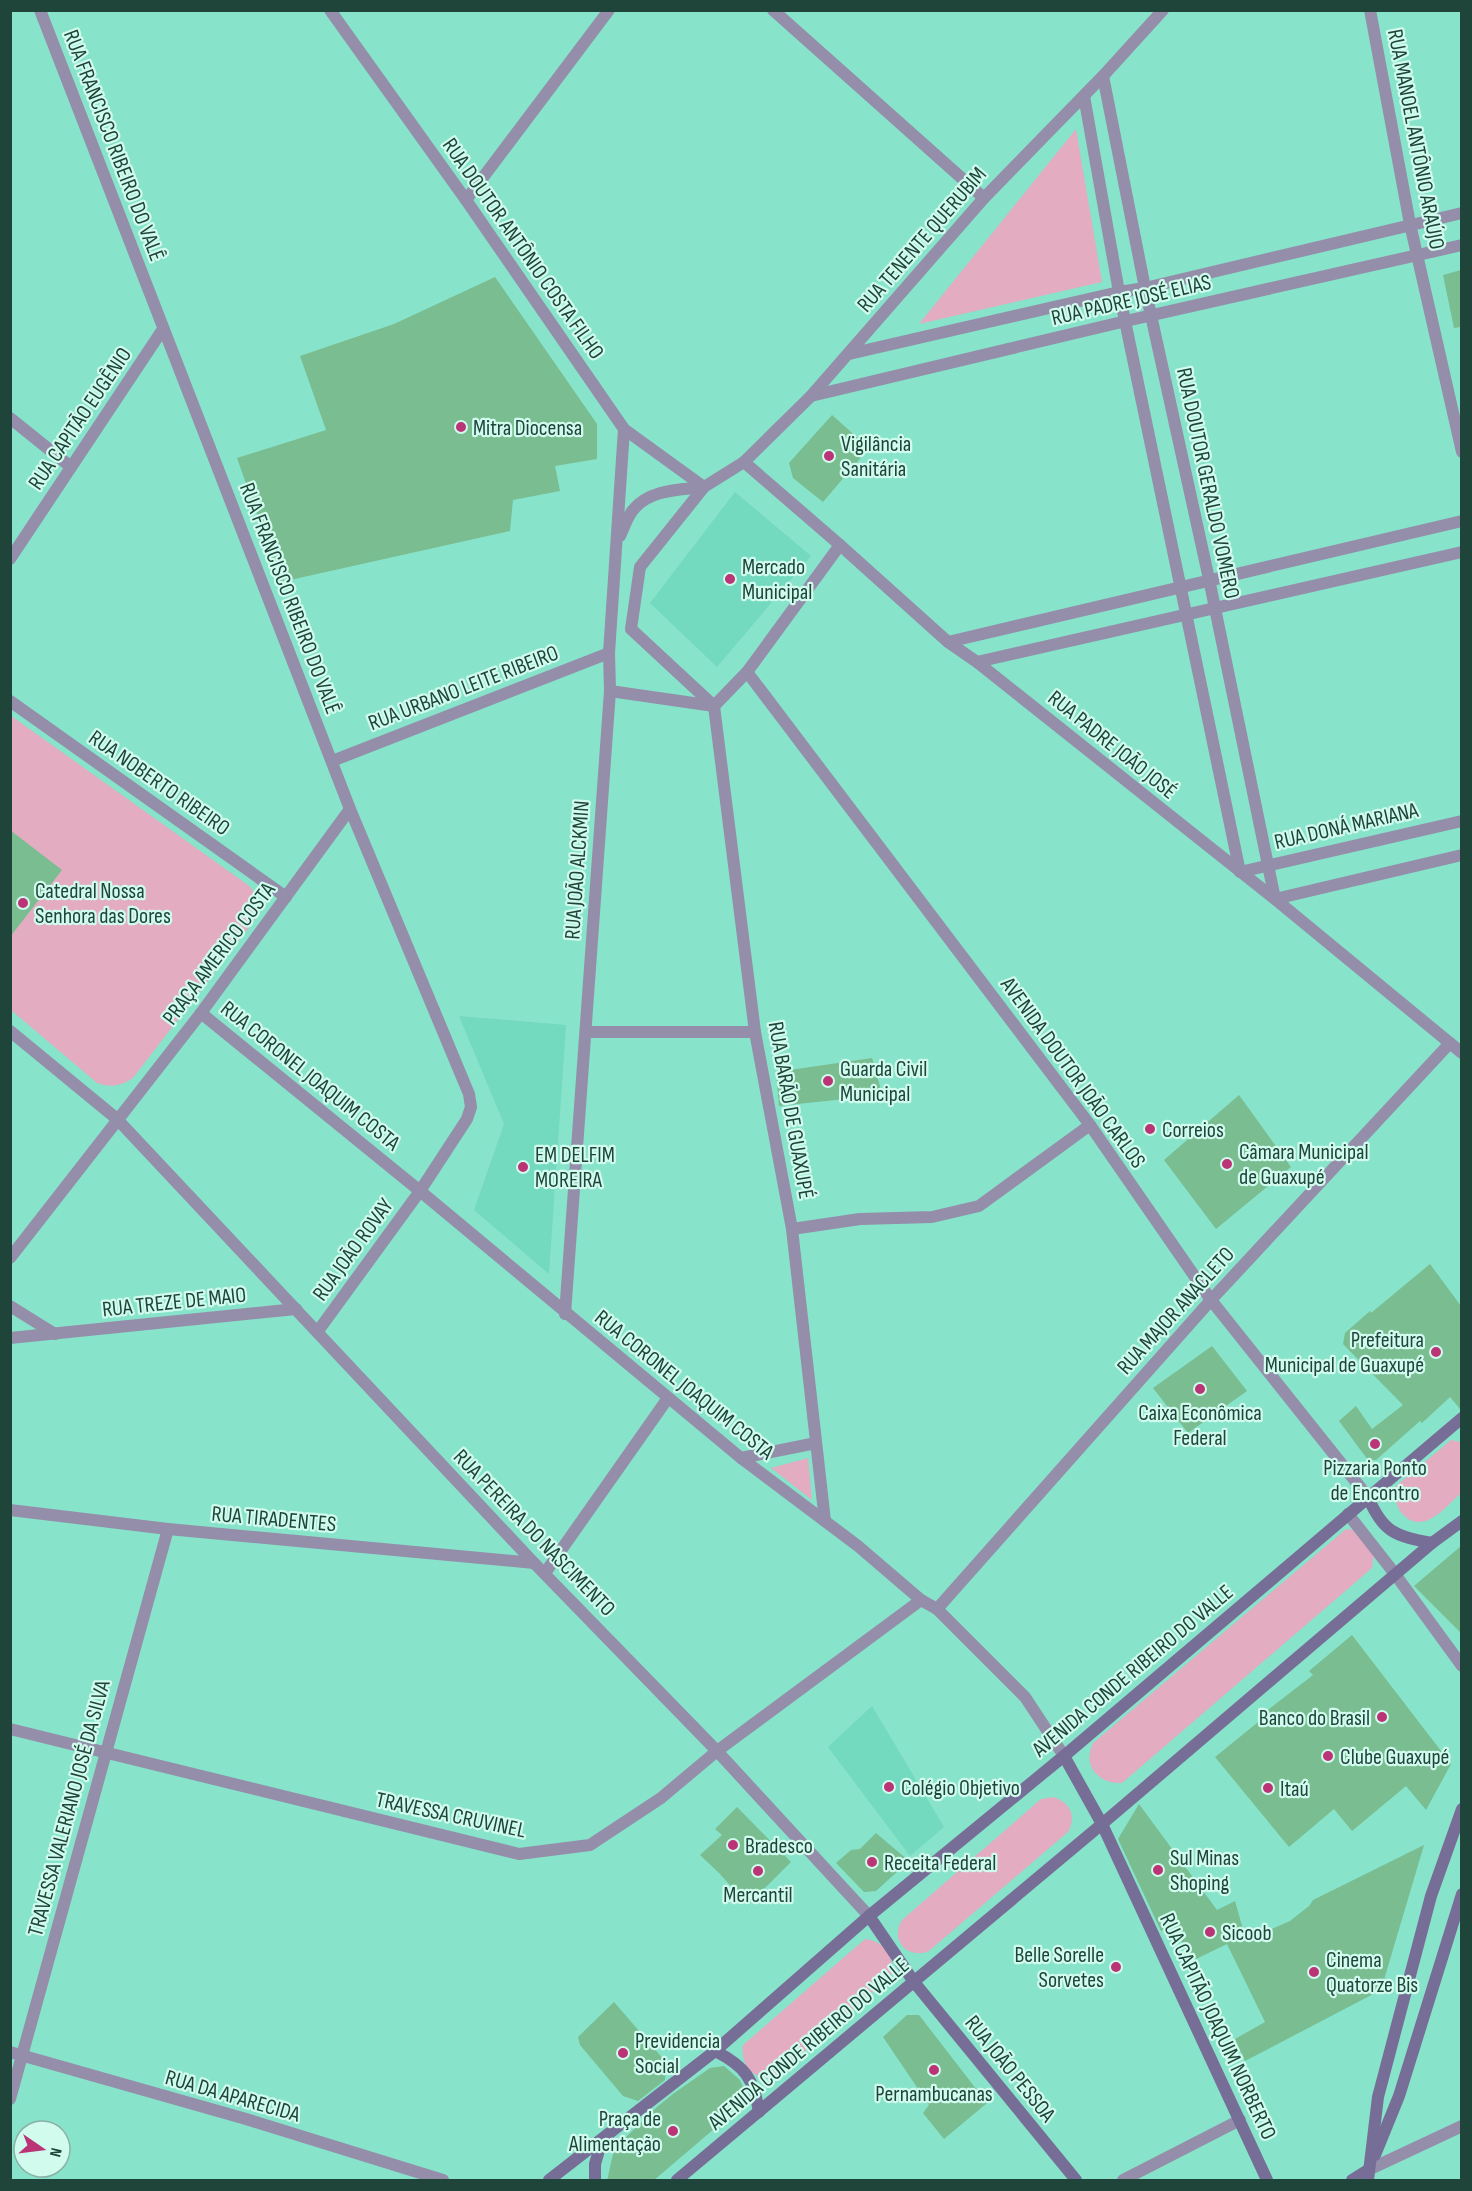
<svg xmlns="http://www.w3.org/2000/svg" width="1472" height="2191" viewBox="0 0 1472 2191" font-family="'Sofia Sans Condensed',sans-serif">
  <rect width="100%" height="100%" fill="#88e3cb"/>
  <g fill="#73d9bf">
    <path d="M 735,492 L 811,556 L 717,667 L 650,603 Z"/>
    <path d="M 459,1016 L 566,1025 L 549,1274 L 474,1210 L 504,1124 Z"/>
    <path d="M 872,1706 L 944,1827 L 910,1856 L 828,1747 Z"/>
  </g>
  <g fill="#e3acc1">
    <path d="M 1076,129 L 1102,282 L 919,324 Z"/>
    <path d="M 10,715 L 248,885 C 259,895 261,908 254,921 L 133,1078 C 121,1086 111,1088 97,1083 L 11,1010 Z"/>
    <path d="M 1451,1440 L 1461,1442 L 1461,1493 C 1452,1501 1443,1512 1432,1518 C 1410,1532 1390,1507 1396,1486 Z"/>
    <path d="M 808,1458 L 812,1500 L 771,1468 Z"/>
    <path d="M 1346,1529 L 1355,1530 L 1374,1554 L 1372,1568 L 1122,1783 C 1098,1784 1082,1766 1093,1743 Z"/>
    <path d="M 1053,1797 C 1070,1802 1077,1816 1068,1832 L 929,1951 C 908,1960 889,1940 902,1920 L 1041,1799 Z"/>
    <path d="M 865,1939 C 884,1941 896,1957 891,1976 L 774,2078 C 754,2081 740,2065 743,2045 Z"/>
  </g>
  <g fill="#79bd91">
    <path d="M 1461,270 L 1461,327 L 1454,328 L 1443,275 Z"/>
    <path d="M 495,277 L 597,424 L 597,459 L 555,466 L 560,491 L 513,500 L 510,531 L 281,582 L 237,458 L 326,430 L 300,356 L 394,324 Z"/>
    <path d="M 832,415 L 869,448 L 823,502 L 793,478 L 789,463 Z"/>
    <path d="M 10,830 L 62,870 L 10,937 Z"/>
    <path d="M 872,1058 L 881,1090 L 864,1097 L 779,1106 L 776,1072 Z"/>
    <path d="M 1239,1095 L 1291,1167 L 1216,1229 L 1164,1160 Z"/>
    <path d="M 1430,1264 L 1461,1306 L 1461,1410 L 1450,1397 L 1422,1423 L 1420,1421 L 1376,1460 L 1368,1460 L 1339,1421 L 1356,1406 L 1372,1429 L 1403,1405 L 1343,1344 L 1345,1333 L 1370,1311 L 1371,1313 Z"/>
    <path d="M 1212,1346 L 1247,1391 L 1188,1433 L 1153,1388 Z"/>
    <path d="M 1461,1546 L 1461,1633 L 1414,1586 Z"/>
    <path d="M 1352,1635 L 1451,1764 L 1426,1810 L 1406,1786 L 1352,1831 L 1334,1809 L 1289,1847 L 1215,1757 L 1262,1719 L 1260,1716 L 1313,1675 L 1309,1671 Z"/>
    <path d="M 1139,1804 L 1217,1910 L 1235,1901 L 1246,1940 L 1290,1921 L 1309,1906 L 1313,1900 L 1424,1845 L 1381,1990 L 1245,2061 L 1235,2039 L 1265,2022 L 1227,1944 L 1192,1961 L 1173,1925 L 1161,1931 L 1118,1839 Z"/>
    <path d="M 737,1807 L 791,1862 L 748,1905 L 719,1873 L 700,1855 L 722,1835 L 715,1829 Z"/>
    <path d="M 876,1833 L 909,1861 L 876,1891 L 864,1892 L 836,1863 L 851,1850 L 860,1849 Z"/>
    <path d="M 614,2002 L 666,2062 L 665,2080 L 638,2101 L 623,2096 L 580,2045 L 578,2037 Z"/>
    <path d="M 907,2015 L 919,2015 L 987,2103 L 944,2139 L 923,2113 L 929,2105 L 883,2037 Z"/>
    <path d="M 724,2066 L 740,2080 L 745,2092 L 739,2103 L 721,2123 L 653,2181 L 607,2181 L 613,2154 L 625,2138 L 657,2107 L 673,2094 L 710,2068 Z"/>
  </g>
  <g fill="none" stroke-linecap="round" stroke-linejoin="round">
    <g stroke="#948eaa" stroke-width="12">
      <path d="M 40,10 L 350,809 L 469,1094 L 471,1107 L 467,1119 L 420,1191 L 318,1331"/>
      <path d="M 330,10 L 466,200 L 624,429 L 704,487"/>
      <path d="M 773,10 L 984,198"/>
      <path d="M 1370,10 L 1410,224 L 1462,452"/>
      <path d="M 1103,76 L 1145,288 L 1209,579 L 1275,899 L 1462,855"/>
      <path d="M 1084,96 L 1119,292 L 1240,872 L 1462,821"/>
      <path d="M 466,200 L 609,10"/>
      <path d="M 849,354 L 1119,292 L 1145,288 L 1462,213"/>
      <path d="M 811,396 L 1126,321 L 1462,245"/>
      <path d="M 10,418 L 71,467"/>
      <path d="M 744,462 L 840,545 L 948,642 L 977,662 L 1275,899 L 1462,1053"/>
      <path d="M 620,536 C 624,528 627,517 633,510 C 650,489 680,490 704,487"/>
      <path d="M 10,559 L 163,329"/>
      <path d="M 948,642 L 1462,521"/>
      <path d="M 977,662 L 1462,552"/>
      <path d="M 747,672 L 1090,1125 L 1211,1300 L 1368,1497"/>
      <path d="M 610,691 L 714,706"/>
      <path d="M 10,701 L 286,897"/>
      <path d="M 714,706 L 631,629 L 640,567 L 704,487 L 744,462 L 811,396 L 984,198 L 1103,76 L 1163,10"/>
      <path d="M 714,706 L 755,1032 L 792,1229 L 825,1521"/>
      <path d="M 714,706 L 747,672 L 840,545"/>
      <path d="M 332,761 L 609,653"/>
      <path d="M 201,1013 L 420,1191 L 741,1458 L 858,1546 L 921,1600 L 937,1609 L 1025,1697 L 1064,1756"/>
      <path d="M 10,1031 L 117,1119 L 534,1563 L 717,1751 L 869,1916"/>
      <path d="M 586,1032 L 755,1032"/>
      <path d="M 792,1229 L 860,1219 L 932,1217 L 979,1206 L 1090,1125"/>
      <path d="M 10,1258 L 201,1013 L 350,809"/>
      <path d="M 10,1306 L 55,1334"/>
      <path d="M 565,1314 L 610,691 L 609,653 L 624,429"/>
      <path d="M 10,1338 L 296,1309"/>
      <path d="M 741,1458 L 816,1443"/>
      <path d="M 10,1510 L 168,1529 L 534,1563"/>
      <path d="M 1348,1514 L 1395,1574 L 1462,1666"/>
      <path d="M 545,1573 L 668,1398"/>
      <path d="M 937,1609 L 1211,1300 L 1450,1043"/>
      <path d="M 10,1729 L 519,1854 L 590,1845 L 661,1798 L 717,1751 L 921,1600"/>
      <path d="M 10,2052 L 246,2119 L 443,2180"/>
      <path d="M 10,2099 L 168,1529"/>
      <path d="M 1368,2170 L 1462,2126"/>
      <path d="M 1123,2180 L 1240,2120"/>
    </g>
    <g stroke="#776e97" stroke-width="12">
      <path d="M 1368,1497 C 1383,1533 1396,1536 1432,1543"/>
      <path d="M 1064,1756 L 1102,1824 L 1267,2180"/>
      <path d="M 869,1916 L 914,1982 L 1076,2180"/>
      <path d="M 715,2051 C 745,2066 754,2079 759,2112"/>
      <path d="M 1375,2155 L 1399,2096 L 1462,1894"/>
      <path d="M 549,2180 L 715,2051 L 869,1916 L 1064,1756 L 1462,1418"/>
      <path d="M 595,2180 L 595,2164 L 602,2140"/>
      <path d="M 677,2180 L 1102,1824 L 1432,1543 L 1462,1521"/>
      <path d="M 1352,2180 L 1368,2170"/>
      <path d="M 1368,2180 L 1378,2097 L 1431,1896 L 1462,1809"/>
    </g>
  </g>
  <g fill="#ba3476" stroke="#d0fbed" stroke-width="2">
    <circle cx="461" cy="427" r="6"/>
    <circle cx="829" cy="456" r="6"/>
    <circle cx="730" cy="579" r="6"/>
    <circle cx="23" cy="903" r="6"/>
    <circle cx="828" cy="1081" r="6"/>
    <circle cx="1150" cy="1129" r="6"/>
    <circle cx="1227" cy="1164" r="6"/>
    <circle cx="523" cy="1167" r="6"/>
    <circle cx="1436" cy="1352" r="6"/>
    <circle cx="1200" cy="1389" r="6"/>
    <circle cx="1375" cy="1444" r="6"/>
    <circle cx="1382" cy="1717" r="6"/>
    <circle cx="1328" cy="1756" r="6"/>
    <circle cx="889" cy="1787" r="6"/>
    <circle cx="1268" cy="1788" r="6"/>
    <circle cx="733" cy="1845" r="6"/>
    <circle cx="872" cy="1862" r="6"/>
    <circle cx="1158" cy="1870" r="6"/>
    <circle cx="758" cy="1871" r="6"/>
    <circle cx="1210" cy="1932" r="6"/>
    <circle cx="1116" cy="1967" r="6"/>
    <circle cx="1314" cy="1972" r="6"/>
    <circle cx="623" cy="2053" r="6"/>
    <circle cx="934" cy="2070" r="6"/>
    <circle cx="673" cy="2131" r="6"/>
  </g>
  <g text-anchor="middle" stroke-width="4.5" stroke-linejoin="round" paint-order="stroke">
    <g font-size="22" fill="#1f453b" stroke="#d0fbed">
      <text transform="translate(1417 139) rotate(79)" y="8">RUA MANOEL ANTÔNIO ARAÚJO</text>
      <text transform="translate(115 145) rotate(69)" y="8">RUA FRANCISCO RIBEIRO DO VALÊ</text>
      <text transform="translate(921 239) rotate(-49)" y="8">RUA TENENTE QUERUBIM</text>
      <text transform="translate(524 248) rotate(55)" y="8">RUA DOUTOR ANTÔNIO COSTA FILHO</text>
      <text transform="translate(1131 299) rotate(-13)" y="8">RUA PADRE JOSÉ ELIAS</text>
      <text transform="translate(79 418) rotate(-56)" y="8">RUA CAPITÃO EUGÊNIO</text>
      <text transform="translate(1209 483) rotate(78)" y="8">RUA DOUTOR GERALDO VOMERO</text>
      <text transform="translate(291 598) rotate(69)" y="8">RUA FRANCISCO RIBEIRO DO VALÊ</text>
      <text transform="translate(463 687) rotate(-21)" y="8">RUA URBANO LEITE RIBEIRO</text>
      <text transform="translate(1113 744) rotate(39)" y="8">RUA PADRE JOÃO JOSÉ</text>
      <text transform="translate(160 782) rotate(35)" y="8">RUA NOBERTO RIBEIRO</text>
      <text transform="translate(1346 825) rotate(-13)" y="8">RUA DONÁ MARIANA</text>
      <text transform="translate(576 870) rotate(-86)" y="8">RUA JOÃO ALCKMIN</text>
      <text transform="translate(218 953) rotate(-53)" y="8">PRAÇA AMERICO COSTA</text>
      <text transform="translate(1074 1072) rotate(54)" y="8">AVENIDA DOUTOR JOÃO CARLOS</text>
      <text transform="translate(311 1075) rotate(39)" y="8">RUA CORONEL JOAQUIM COSTA</text>
      <text transform="translate(792 1110) rotate(80)" y="8">RUA BARÃO DE GUAXUPÉ</text>
      <text transform="translate(352 1249) rotate(-54)" y="8">RUA JOÃO ROVAY</text>
      <text transform="translate(174 1301) rotate(-6)" y="8">RUA TREZE DE MAIO</text>
      <text transform="translate(1175 1310) rotate(-48)" y="8">RUA MAJOR ANACLETO</text>
      <text transform="translate(685 1384) rotate(39)" y="8">RUA CORONEL JOAQUIM COSTA</text>
      <text transform="translate(274 1518) rotate(5)" y="8">RUA TIRADENTES</text>
      <text transform="translate(535 1532) rotate(46)" y="8">RUA PEREIRA DO NASCIMENTO</text>
      <text transform="translate(1132 1670) rotate(-40)" y="8">AVENIDA CONDE RIBEIRO DO VALLE</text>
      <text transform="translate(68 1808) rotate(-75)" y="8">TRAVESSA VALERIANO JOSÉ DA SILVA</text>
      <text transform="translate(451 1814) rotate(12)" y="8">TRAVESSA CRUVINEL</text>
      <text transform="translate(1219 2026) rotate(65)" y="8">RUA CAPITÃO JOAQUIM NORBERTO</text>
      <text transform="translate(808 2043) rotate(-40)" y="8">AVENIDA CONDE RIBEIRO DO VALLE</text>
      <text transform="translate(1011 2068) rotate(51)" y="8">RUA JOÃO PESSOA</text>
      <text transform="translate(233 2095) rotate(16)" y="8">RUA DA APARECIDA</text>
    </g>
    <g font-size="22" fill="#1f453b" stroke="#d0fbed" text-anchor="start">
      <text x="473" y="435">Mitra Diocensa</text>
      <text x="841" y="451">Vigilância<tspan x="841" dy="25">Sanitária</tspan></text>
      <text x="742" y="574">Mercado<tspan x="742" dy="25">Municipal</tspan></text>
      <text x="35" y="898">Catedral Nossa<tspan x="35" dy="25">Senhora das Dores</tspan></text>
      <text x="840" y="1076">Guarda Civil<tspan x="840" dy="25">Municipal</tspan></text>
      <text x="1162" y="1137">Correios</text>
      <text x="1239" y="1159">Câmara Municipal<tspan x="1239" dy="25">de Guaxupé</tspan></text>
      <text x="535" y="1162">EM DELFIM<tspan x="535" dy="25">MOREIRA</tspan></text>
      <text x="1424" y="1347" text-anchor="end">Prefeitura<tspan x="1424" dy="25">Municipal de Guaxupé</tspan></text>
      <text x="1200" y="1420" text-anchor="middle">Caixa Econômica<tspan x="1200" dy="25">Federal</tspan></text>
      <text x="1375" y="1475" text-anchor="middle">Pizzaria Ponto<tspan x="1375" dy="25">de Encontro</tspan></text>
      <text x="1370" y="1725" text-anchor="end">Banco do Brasil</text>
      <text x="1340" y="1764">Clube Guaxupé</text>
      <text x="901" y="1795">Colégio Objetivo</text>
      <text x="1280" y="1796">Itaú</text>
      <text x="745" y="1853">Bradesco</text>
      <text x="1170" y="1865">Sul Minas<tspan x="1170" dy="25">Shoping</tspan></text>
      <text x="884" y="1870">Receita Federal</text>
      <text x="758" y="1902" text-anchor="middle">Mercantil</text>
      <text x="1222" y="1940">Sicoob</text>
      <text x="1104" y="1962" text-anchor="end">Belle Sorelle<tspan x="1104" dy="25">Sorvetes</tspan></text>
      <text x="1326" y="1967">Cinema<tspan x="1326" dy="25">Quatorze Bis</tspan></text>
      <text x="635" y="2048">Previdencia<tspan x="635" dy="25">Social</tspan></text>
      <text x="934" y="2101" text-anchor="middle">Pernambucanas</text>
      <text x="661" y="2126" text-anchor="end">Praça de<tspan x="661" dy="25">Alimentação</tspan></text>
    </g>
  </g>
  <rect width="1472" height="2191" fill="none" stroke="#1f453b" stroke-width="24"/>
  <g transform="translate(42 2149) rotate(104)"><circle r="28" fill="#d0fbed" stroke="#89b2a6" stroke-width="1.5"/>
  <path d="M0-4.5L10 22L0 15L-10 22Z" fill="#ba3476"/>
  <text y="-9" font-size="16" font-weight="bold" text-anchor="middle" fill="#1f453b">N</text>
  </g>
</svg>
